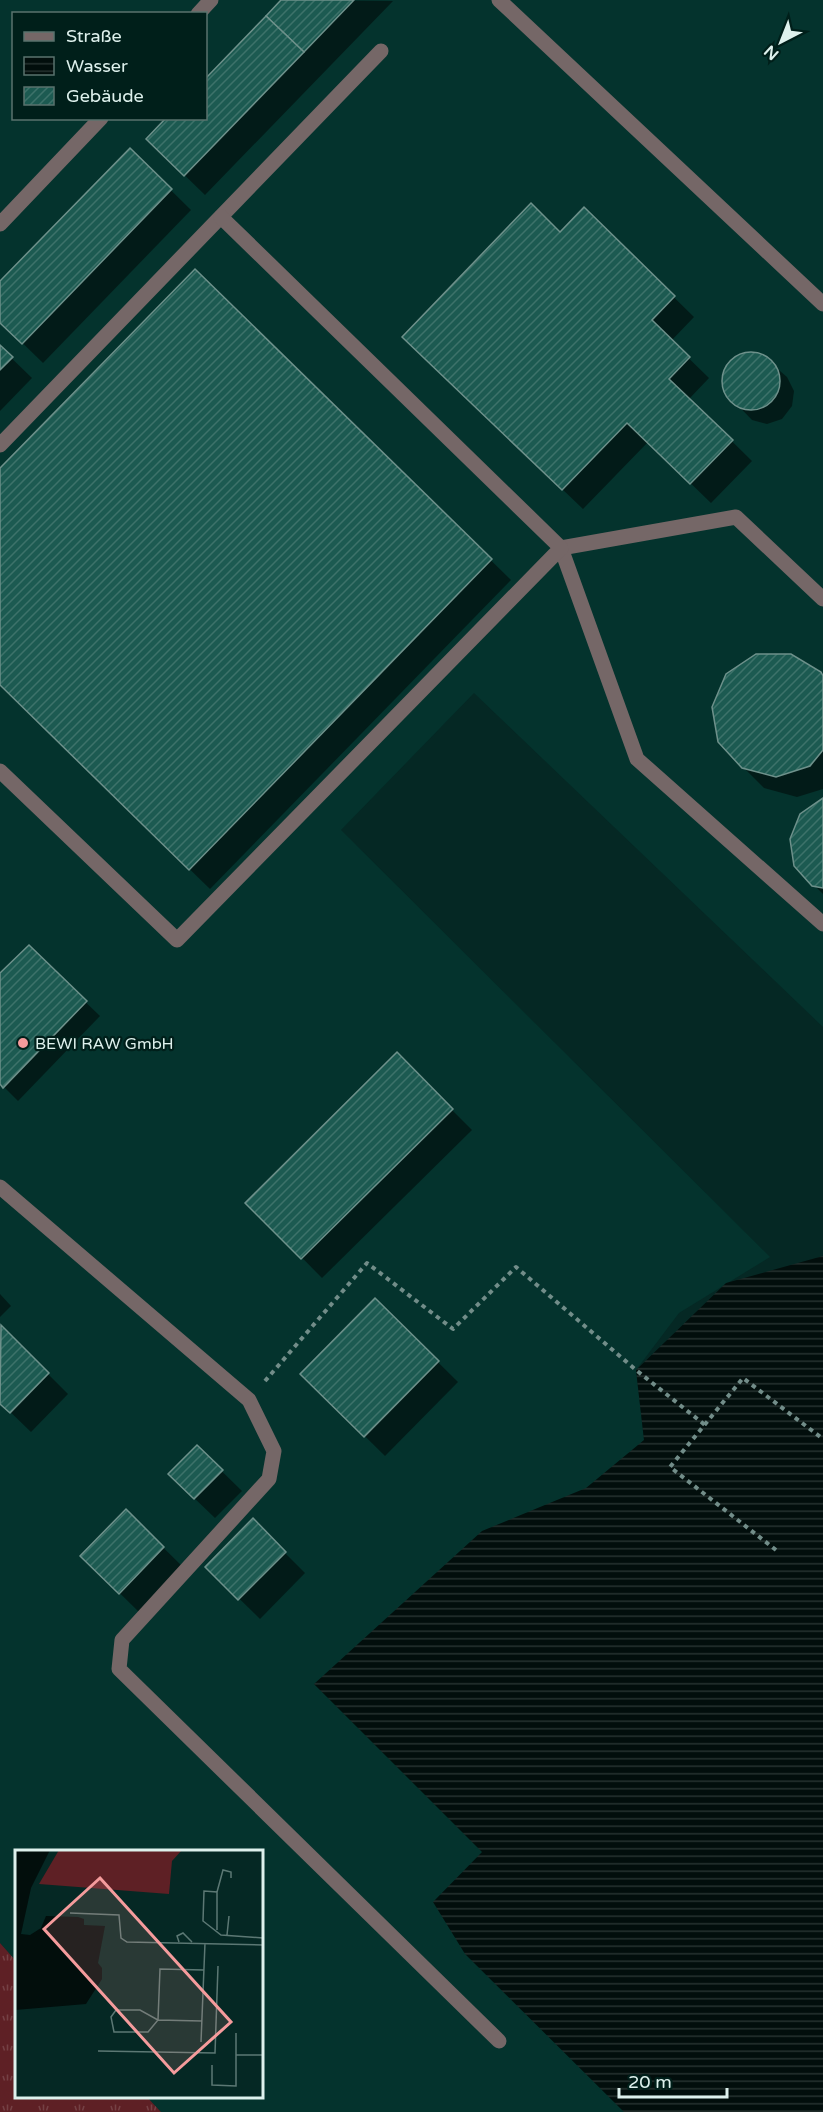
<svg xmlns="http://www.w3.org/2000/svg" width="823" height="2112" viewBox="0 0 823 2112" font-family="'Varela Round',sans-serif">
  <defs>
    <pattern id="grass-tufts" width="24" height="20" patternUnits="userSpaceOnUse" patternTransform="scale(1.5)"><rect width="24" height="20" fill="#5e2025"/><path d="M3 7l-1-3M5 7V3M7 7l1-3M15 17l-1-3M17 17v-4M19 17l1-3" fill="none" stroke="#754145"/></pattern>
    <pattern id="water-rules" width="6" height="5" patternUnits="userSpaceOnUse" patternTransform="scale(1.5)"><rect width="6" height="5" fill="#020e0c"/><path d="M0 2.5h6" fill="none" stroke="#263230"/></pattern>
    <pattern id="building-hatch" width="6" height="6" patternUnits="userSpaceOnUse" patternTransform="scale(1.5)"><rect width="6" height="6" fill="#1c5a51"/><path d="M-1 1l2-2M0 6l6-6M5 7l2-2" fill="none" stroke="#3d726a"/></pattern>
  </defs>
  <rect width="100%" height="100%" fill="#052824"/>
  <path fill="#04332d" fill-rule="evenodd" d="M 0,0 L 823,0 L 823,1027 L 474,693 L 341,830 L 770,1257 L 679,1313 L 636,1370 L 644,1440 L 588,1505 L 314,1684 L 483,1852 L 434,1902 L 639,2112 L 161,2112 L 146,2096 L 261,2096 L 261,1851 L 16,1851 L 16,1961 L 0,1943 ZM 14,14 L 206,14 L 206,118 L 14,118 Z"/>
  <path fill="url(#grass-tufts)" d="M 0,1943 L 16,1961 L 16,2096 L 146,2096 L 161,2112 L 0,2112 Z"/>
  <path fill="url(#water-rules)" d="M 823,1256 L 823,2112 L 624,2112 L 465,1954 L 433,1902 L 482,1852 L 314,1684 L 482,1531 L 586,1488 L 644,1440 L 636,1370 L 726,1283 Z"/>
  <g fill="#0007">
    <path d="M 283,0 L 393,1 L 205,195 L 168,159 L 206,118 L 206,80 Z"/>
    <path d="M 130,150 L 191,210 L 43,363 L 0,321 L 0,283 Z"/>
    <path d="M 584,209 L 694,317 L 671,341 L 709,378 L 689,399 L 752,461 L 711,503 L 648,442 L 583,509 L 424,357 Z"/>
    <path d="M 195,271 L 511,580 L 210,889 L 0,684 L 0,471 Z"/>
    <path d="M 0,347 L 32,378 L 0,411 Z"/>
    <path d="M 759,353 L 787,377 L 794,391 L 792,406 L 782,419 L 767,424 L 752,420 L 726,393 L 723,377 L 729,363 L 743,354 Z"/>
    <path d="M 823,676 L 823,789 L 797,797 L 764,788 L 743,767 Z"/>
    <path d="M 823,800 L 823,894 L 814,885 Z"/>
    <path d="M 29,948 L 100,1016 L 18,1101 L 0,1083 L 0,975 Z"/>
    <path d="M 397,1055 L 472,1130 L 322,1278 L 248,1203 Z"/>
    <path d="M 0,1294 L 11,1306 L 0,1317 Z"/>
    <path d="M 375,1300 L 458,1382 L 385,1456 L 302,1374 Z"/>
    <path d="M 1,1327 L 68,1394 L 31,1432 L 0,1402 Z"/>
    <path d="M 197,1447 L 242,1491 L 215,1518 L 190,1494 Z"/>
    <path d="M 126,1511 L 184,1568 L 140,1613 L 82,1556 Z"/>
    <path d="M 253,1521 L 305,1573 L 260,1619 L 207,1567 Z"/>
  </g>
  <g fill="url(#building-hatch)" stroke="#6e918b" stroke-width="1.5">
    <path d="M 281,0 L 354,0 L 304,52 L 266,16 Z"/>
    <path d="M 266,16 L 304,52 L 184,176 L 146,139 L 166,118 L 206,118 L 206,78 Z"/>
    <path d="M 130,148 L 172,189 L 22,344 L 0,323 L 0,281 Z"/>
    <path d="M 531,203 L 560,232 L 584,207 L 675,296 L 652,320 L 690,357 L 669,379 L 733,440 L 690,484 L 627,423 L 562,490 L 402,337 Z"/>
    <path d="M 195,269 L 492,559 L 189,870 L 0,685 L 0,468 Z"/>
    <path d="M 0,345 L 13,357 L 0,370 Z"/>
    <circle cx="751" cy="381" r="29"/>
    <path d="M 756,654 L 791,654 L 821,672 L 823,676 L 823,750 L 810,766 L 776,777 L 742,768 L 718,742 L 712,707 L 726,674 Z"/>
    <path d="M 823,798 L 823,888 L 812,886 L 794,866 L 790,839 L 800,814 Z"/>
    <path d="M 29,945 L 87,1001 L 3,1088 L 0,1084 L 0,973 Z"/>
    <path d="M 397,1052 L 453,1109 L 301,1259 L 245,1203 Z"/>
    <path d="M 375,1298 L 439,1361 L 364,1437 L 300,1374 Z"/>
    <path d="M 1,1325 L 49,1373 L 10,1413 L 0,1404 Z"/>
    <path d="M 197,1445 L 223,1470 L 194,1499 L 168,1474 Z"/>
    <path d="M 126,1509 L 164,1547 L 119,1594 L 80,1556 Z"/>
    <path d="M 253,1518 L 286,1552 L 238,1600 L 205,1567 Z"/>
  </g>
  <g fill="none" stroke-linecap="round" stroke-linejoin="round">
    <g stroke="#728d89" stroke-width="4" stroke-dasharray="4.5 4.5" stroke-linecap="butt">
      <path d="M 265,1381 L 367,1263 L 453,1329 L 516,1267 L 636,1370 L 705,1425"/>
      <path d="M 776,1550 L 670,1467 L 743,1378 L 823,1439"/>
    </g>
    <g stroke="#756767" stroke-width="15">
      <path d="M 499,0 L 823,304"/>
      <path d="M 198,14 L 211,0"/>
      <path d="M 0,224 L 101,118"/>
      <path d="M 0,445 L 381,51"/>
      <path d="M 823,599 L 736,517 L 561,548 L 637,759 L 823,924"/>
      <path d="M 0,771 L 177,940 L 561,548 L 221,217"/>
      <path d="M 0,1187 L 249,1400 L 274,1451 L 269,1479 L 122,1640 L 119,1669 L 499,2041"/>
    </g>
  </g>
  <circle fill="#f59b9c" stroke="#001f1a" stroke-width="2" cx="23" cy="1043" r="6"/>
  <g text-anchor="middle" stroke-width="4.5" stroke-linejoin="round" paint-order="stroke">
    <g font-size="16" fill="#def1ed" stroke="#001f1a" text-anchor="start">
      <text x="35" y="1049">BEWI RAW GmbH</text>
    </g>
  </g>
  <g transform="translate(15 1850)">
    <rect width="248" height="248" fill="#052824"/>
    <path d="M 44,0 L 167,0 L 157,11 L 154,44 L 24,34 Z" fill="#5e2025"/>
    <path d="M 0,0 L 35,0 L 16,38 L 6,84 L 15,85 L 26,78 L 31,66 L 63,67 L 69,69 L 69,75 L 90,76 L 83,113 L 87,118 L 87,129 L 71,154 L 0,160 Z" fill="#020e0c"/>
    <path fill="none" stroke="#5c7874" stroke-width="1.5" d="M 202,42 L 208,20 L 216,22 L 216,28M 55,63 L 104,65 L 106,88 L 112,92 L 248,95M 202,80 L 202,42 L 189,41 L 188,71 L 206,85 L 248,88M 212,85 L 214,66M 164,92 L 162,86 L 168,83 L 177,92M 101,160 L 125,160 L 143,170 L 133,182 L 99,182 L 96,167 ZM 187,171 L 143,170 L 145,119 L 189,120M 186,192 L 190,93M 83,201 L 200,203 L 203,116M 221,205 L 221,183M 197,215 L 197,235 L 221,236 L 221,205 L 248,205"/>
    <path fill="#f59b9c" fill-opacity="0.15" stroke="#f59b9c" stroke-width="3" d="M 85,28 L 216,172 L 159,223 L 29,79 Z"/>
    <rect width="248" height="248" fill="none" stroke="#def1ed" stroke-width="3"/>
  </g>
  <rect x="12" y="12" width="195" height="108" fill="#001f1a" stroke="#59736e" stroke-width="1.5"/>
  <rect x="24" y="32" width="30" height="9" fill="#756767" stroke="#59736e" stroke-width="1.5"/>
  <text x="66" y="42" font-size="18" fill="#def1ed">Straße</text>
  <rect x="24" y="57" width="30" height="18" fill="url(#water-rules)" stroke="#59736e" stroke-width="1.5"/>
  <text x="66" y="72" font-size="18" fill="#def1ed">Wasser</text>
  <rect x="24" y="87" width="30" height="18" fill="url(#building-hatch)" stroke="#59736e" stroke-width="1.5"/>
  <text x="66" y="102" font-size="18" fill="#def1ed">Gebäude</text>
  <g transform="translate(781 42) rotate(222)" stroke="#001f1a" stroke-width="4.5" paint-order="stroke">
  <path d="M0-4.5L10 22L0 15L-10 22Z" fill="#def1ed"/>
  <text y="-9" font-size="16" font-weight="bold" text-anchor="middle" fill="#def1ed">N</text>
  </g>
  <path d="M619 2088v9h108v-9" fill="none" stroke="#def1ed" stroke-width="3"/>
  <text x="628" y="2088" font-size="18" fill="#def1ed" stroke="#001f1a" stroke-width="4.5" paint-order="stroke">20 m</text>
</svg>
